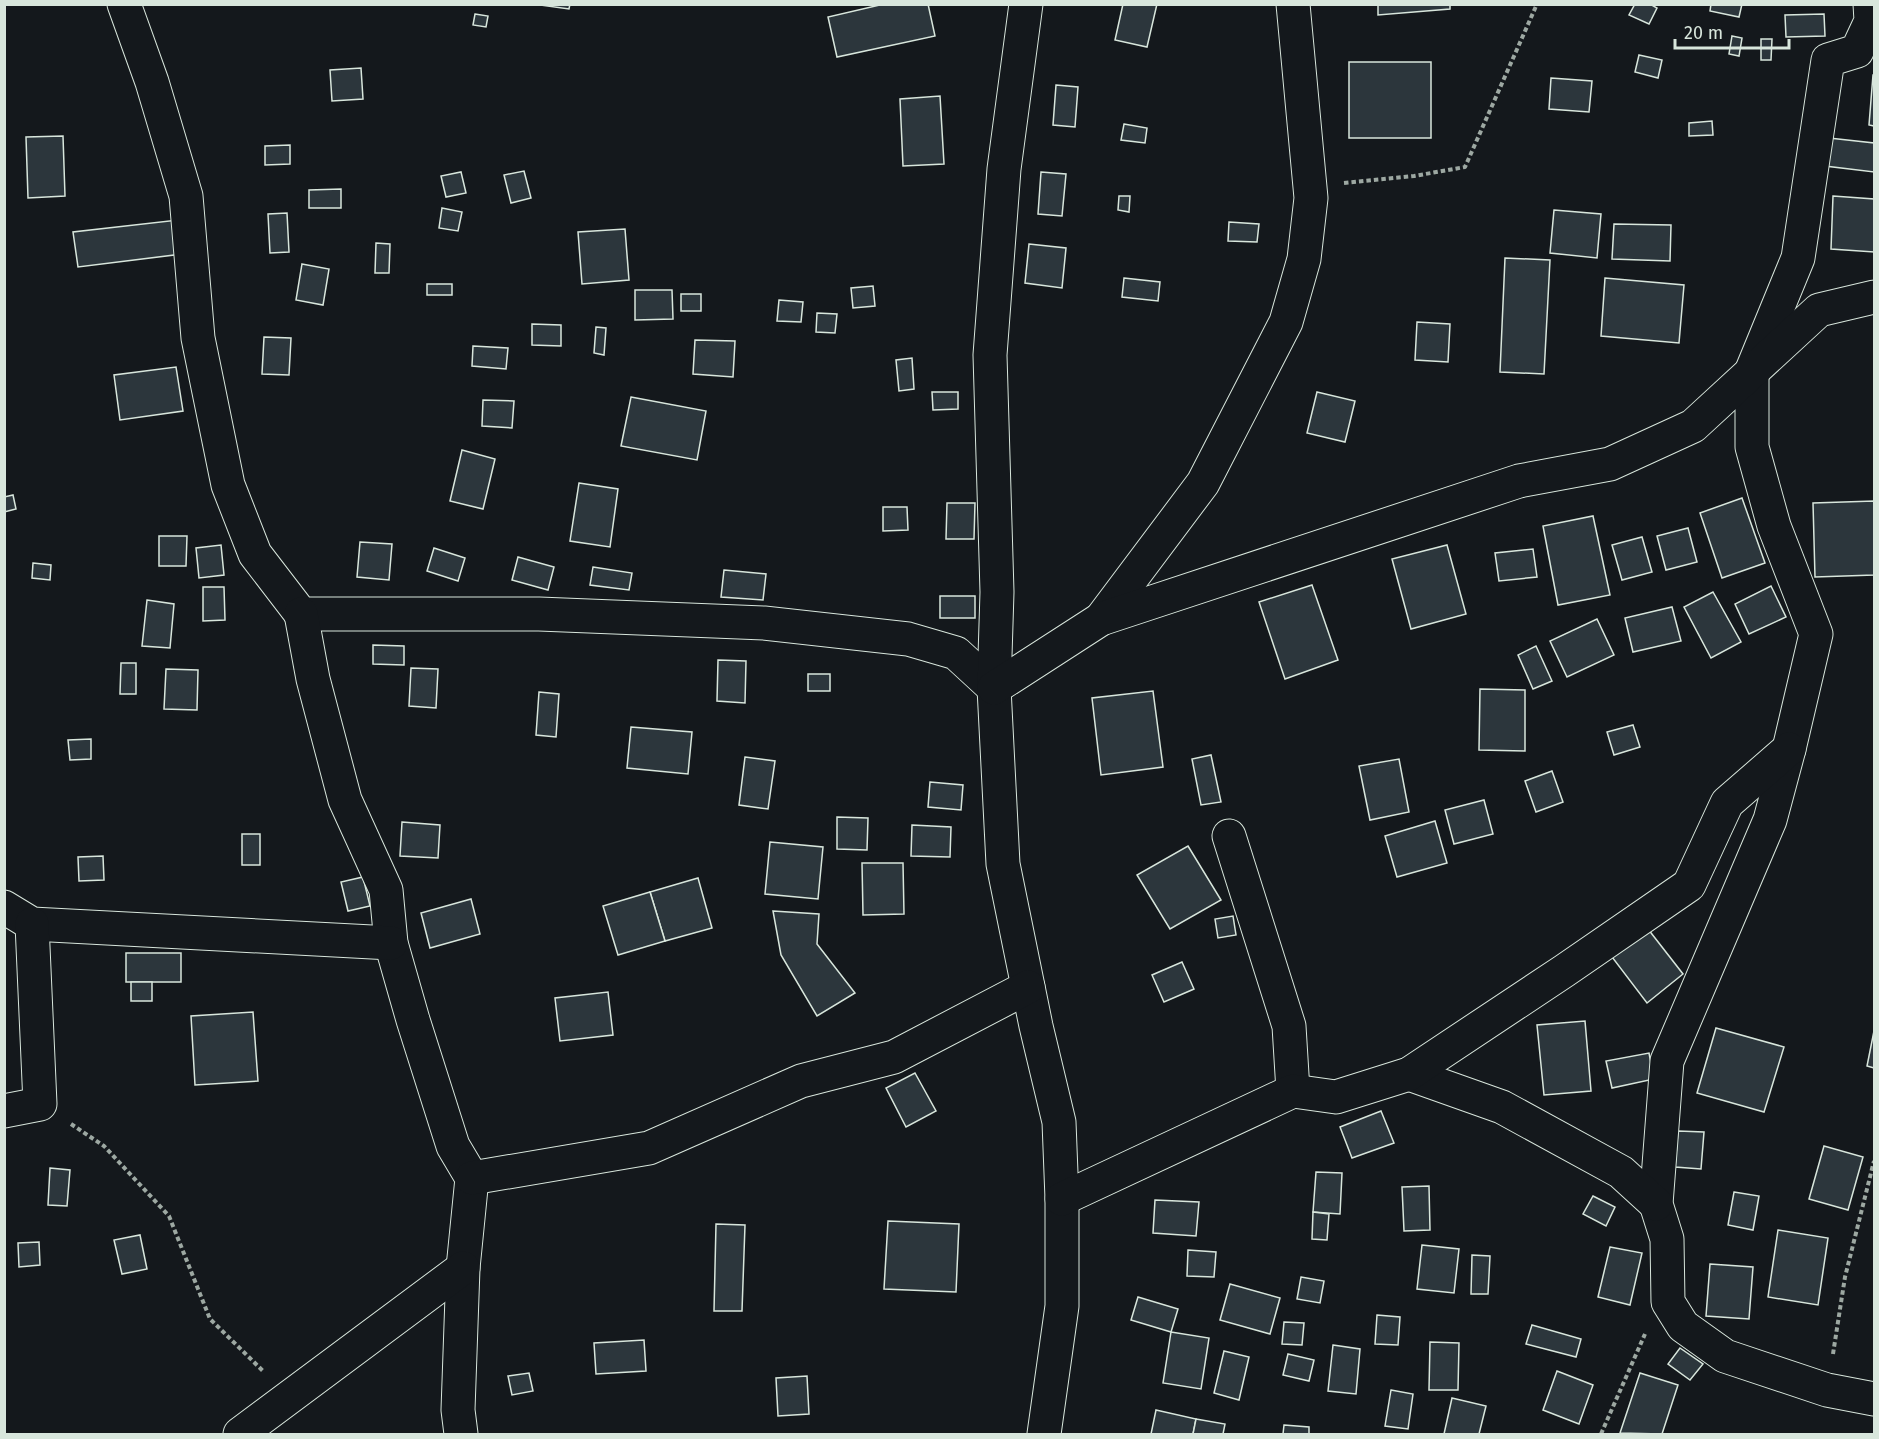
<svg xmlns="http://www.w3.org/2000/svg" width="1879" height="1439" viewBox="0 0 1879 1439" font-family="'Fira Sans',sans-serif">
  <rect width="100%" height="100%" fill="#14181c"/>
  <g fill="#2c363c" stroke="#d8e6dc" stroke-width="1.5">
    <path d="M 533,4 L 570,4 L 569,9 Z"/>
    <path d="M 884,4 L 928,4 L 935,36 L 837,57 L 828,17 Z"/>
    <path d="M 1123,4 L 1157,4 L 1147,47 L 1115,40 Z"/>
    <path d="M 1378,4 L 1450,4 L 1450,9 L 1378,15 Z"/>
    <path d="M 1635,4 L 1650,4 L 1657,8 L 1649,24 L 1629,15 Z"/>
    <path d="M 1711,4 L 1742,4 L 1739,17 L 1710,11 Z"/>
    <path d="M 475,14 L 488,16 L 486,27 L 473,25 Z"/>
    <path d="M 1824,14 L 1825,36 L 1786,37 L 1785,15 Z"/>
    <path d="M 1732,36 L 1742,38 L 1739,56 L 1729,54 Z"/>
    <path d="M 1761,39 L 1772,39 L 1771,60 L 1761,60 Z"/>
    <path d="M 1639,55 L 1662,60 L 1658,78 L 1635,72 Z"/>
    <rect x="1349" y="62" width="82" height="76"/>
    <path d="M 361,68 L 363,99 L 332,101 L 330,70 Z"/>
    <path d="M 1873,75 L 1874,75 L 1874,126 L 1869,125 Z"/>
    <path d="M 1551,78 L 1592,81 L 1589,112 L 1549,109 Z"/>
    <path d="M 1056,85 L 1078,87 L 1075,127 L 1053,125 Z"/>
    <path d="M 940,96 L 944,164 L 903,166 L 900,99 Z"/>
    <path d="M 1712,121 L 1713,135 L 1689,136 L 1689,123 Z"/>
    <path d="M 1124,124 L 1147,128 L 1145,143 L 1121,140 Z"/>
    <path d="M 63,136 L 65,196 L 28,198 L 26,137 Z"/>
    <path d="M 1829,138 L 1874,143 L 1874,172 L 1825,166 Z"/>
    <path d="M 290,145 L 290,164 L 265,165 L 265,146 Z"/>
    <path d="M 524,171 L 531,198 L 511,203 L 504,175 Z"/>
    <path d="M 461,172 L 466,193 L 446,197 L 441,176 Z"/>
    <path d="M 1041,172 L 1066,174 L 1062,216 L 1038,214 Z"/>
    <path d="M 341,189 L 341,208 L 309,208 L 309,190 Z"/>
    <path d="M 1119,196 L 1130,196 L 1129,212 L 1118,210 Z"/>
    <path d="M 1833,196 L 1874,199 L 1874,252 L 1831,249 Z"/>
    <path d="M 442,208 L 462,212 L 458,231 L 439,228 Z"/>
    <path d="M 1554,210 L 1601,214 L 1597,258 L 1550,253 Z"/>
    <path d="M 287,213 L 289,252 L 270,253 L 268,214 Z"/>
    <path d="M 178,220 L 182,254 L 78,267 L 73,232 Z"/>
    <path d="M 1229,222 L 1259,224 L 1257,242 L 1228,241 Z"/>
    <path d="M 1614,224 L 1671,225 L 1670,261 L 1612,259 Z"/>
    <path d="M 625,229 L 629,280 L 582,284 L 578,232 Z"/>
    <path d="M 376,243 L 390,244 L 389,273 L 375,273 Z"/>
    <path d="M 1029,244 L 1066,248 L 1062,288 L 1025,283 Z"/>
    <path d="M 1505,258 L 1550,260 L 1544,374 L 1500,372 Z"/>
    <path d="M 302,264 L 329,269 L 323,305 L 296,300 Z"/>
    <path d="M 1124,278 L 1160,282 L 1158,301 L 1122,297 Z"/>
    <path d="M 1605,278 L 1684,285 L 1679,343 L 1601,336 Z"/>
    <rect x="427" y="284" width="25" height="11"/>
    <path d="M 873,286 L 875,306 L 853,308 L 851,288 Z"/>
    <path d="M 635,290 L 672,290 L 673,319 L 635,320 Z"/>
    <rect x="681" y="294" width="20" height="17"/>
    <path d="M 779,300 L 803,302 L 801,322 L 777,321 Z"/>
    <path d="M 817,313 L 837,314 L 835,333 L 816,332 Z"/>
    <path d="M 1417,322 L 1450,324 L 1448,362 L 1415,360 Z"/>
    <path d="M 532,324 L 561,325 L 561,346 L 532,345 Z"/>
    <path d="M 596,327 L 606,328 L 604,355 L 594,353 Z"/>
    <path d="M 264,337 L 291,338 L 289,375 L 262,374 Z"/>
    <path d="M 695,340 L 735,341 L 733,377 L 693,374 Z"/>
    <path d="M 473,346 L 508,348 L 506,369 L 472,366 Z"/>
    <path d="M 912,358 L 914,389 L 899,391 L 896,360 Z"/>
    <path d="M 176,367 L 183,411 L 120,420 L 114,375 Z"/>
    <path d="M 932,392 L 958,392 L 958,409 L 933,410 Z"/>
    <path d="M 1317,392 L 1355,401 L 1345,442 L 1307,433 Z"/>
    <path d="M 631,397 L 706,411 L 697,460 L 621,446 Z"/>
    <path d="M 483,400 L 514,401 L 512,428 L 482,426 Z"/>
    <path d="M 462,450 L 495,459 L 483,509 L 450,501 Z"/>
    <path d="M 579,483 L 618,489 L 610,547 L 570,541 Z"/>
    <path d="M 13,495 L 16,509 L 4,512 L 4,497 Z"/>
    <path d="M 1742,498 L 1765,563 L 1722,578 L 1700,513 Z"/>
    <path d="M 1874,501 L 1874,575 L 1815,577 L 1813,503 Z"/>
    <path d="M 947,503 L 975,503 L 974,539 L 946,539 Z"/>
    <path d="M 883,507 L 907,507 L 908,530 L 883,531 Z"/>
    <path d="M 1593,516 L 1610,595 L 1558,605 L 1543,526 Z"/>
    <path d="M 1688,528 L 1697,562 L 1666,570 L 1657,536 Z"/>
    <path d="M 159,536 L 187,536 L 186,566 L 159,566 Z"/>
    <path d="M 1642,537 L 1652,572 L 1622,580 L 1612,545 Z"/>
    <path d="M 360,542 L 392,544 L 389,580 L 357,577 Z"/>
    <path d="M 221,545 L 224,575 L 199,578 L 196,548 Z"/>
    <path d="M 1447,545 L 1466,614 L 1411,629 L 1392,559 Z"/>
    <path d="M 434,548 L 465,558 L 458,581 L 427,571 Z"/>
    <path d="M 1533,549 L 1537,577 L 1499,581 L 1495,553 Z"/>
    <path d="M 518,557 L 554,567 L 548,590 L 512,580 Z"/>
    <path d="M 33,563 L 51,565 L 50,580 L 32,578 Z"/>
    <path d="M 593,567 L 632,573 L 629,590 L 590,585 Z"/>
    <path d="M 724,570 L 766,574 L 763,600 L 721,597 Z"/>
    <path d="M 1312,585 L 1338,660 L 1285,679 L 1259,602 Z"/>
    <path d="M 1771,586 L 1786,617 L 1749,634 L 1735,604 Z"/>
    <path d="M 203,587 L 224,587 L 225,620 L 203,621 Z"/>
    <path d="M 1713,592 L 1741,642 L 1711,658 L 1684,607 Z"/>
    <rect x="940" y="596" width="35" height="22"/>
    <path d="M 147,600 L 174,604 L 170,648 L 142,646 Z"/>
    <path d="M 1672,607 L 1681,641 L 1633,652 L 1625,618 Z"/>
    <path d="M 1597,619 L 1614,655 L 1567,677 L 1550,641 Z"/>
    <path d="M 373,645 L 404,646 L 404,665 L 373,664 Z"/>
    <path d="M 1536,646 L 1552,681 L 1533,689 L 1518,655 Z"/>
    <path d="M 718,660 L 746,661 L 745,703 L 717,701 Z"/>
    <path d="M 121,663 L 136,663 L 136,694 L 120,694 Z"/>
    <path d="M 411,668 L 438,669 L 436,708 L 409,706 Z"/>
    <path d="M 166,669 L 198,670 L 197,710 L 164,709 Z"/>
    <rect x="808" y="674" width="22" height="17"/>
    <path d="M 1480,689 L 1525,690 L 1525,751 L 1479,750 Z"/>
    <path d="M 1153,691 L 1163,767 L 1101,775 L 1092,698 Z"/>
    <path d="M 539,692 L 559,694 L 556,737 L 536,735 Z"/>
    <path d="M 1633,725 L 1640,747 L 1614,755 L 1607,732 Z"/>
    <path d="M 631,727 L 692,732 L 688,774 L 627,768 Z"/>
    <path d="M 91,739 L 91,759 L 70,760 L 68,740 Z"/>
    <path d="M 1211,755 L 1221,802 L 1201,805 L 1192,759 Z"/>
    <path d="M 745,757 L 775,761 L 768,809 L 739,805 Z"/>
    <path d="M 1399,759 L 1409,812 L 1370,820 L 1359,766 Z"/>
    <path d="M 1552,771 L 1563,802 L 1536,812 L 1525,781 Z"/>
    <path d="M 930,782 L 963,785 L 961,810 L 928,807 Z"/>
    <path d="M 1484,800 L 1493,834 L 1454,844 L 1445,810 Z"/>
    <path d="M 837,817 L 868,818 L 867,850 L 837,849 Z"/>
    <path d="M 1435,821 L 1447,863 L 1397,877 L 1385,836 Z"/>
    <path d="M 402,822 L 440,825 L 438,858 L 400,856 Z"/>
    <path d="M 912,825 L 951,827 L 950,857 L 911,856 Z"/>
    <rect x="242" y="834" width="18" height="31"/>
    <path d="M 770,842 L 823,847 L 818,899 L 765,894 Z"/>
    <path d="M 1188,846 L 1221,900 L 1170,929 L 1137,875 Z"/>
    <path d="M 103,856 L 104,880 L 79,881 L 78,857 Z"/>
    <path d="M 862,863 L 903,863 L 904,914 L 863,915 Z"/>
    <path d="M 363,877 L 370,906 L 348,911 L 341,882 Z"/>
    <path d="M 698,878 L 712,928 L 665,941 L 650,892 Z"/>
    <path d="M 650,892 L 665,941 L 618,955 L 603,906 Z"/>
    <path d="M 471,899 L 480,934 L 430,948 L 421,913 Z"/>
    <path d="M 773,911 L 819,914 L 817,944 L 855,993 L 817,1016 L 781,955 Z"/>
    <path d="M 1233,916 L 1236,935 L 1218,938 L 1215,919 Z"/>
    <path d="M 1648,929 L 1683,974 L 1647,1003 L 1612,957 Z"/>
    <rect x="126" y="953" width="55" height="29"/>
    <path d="M 1182,962 L 1194,989 L 1164,1002 L 1152,975 Z"/>
    <rect x="131" y="982" width="21" height="19"/>
    <path d="M 608,992 L 613,1035 L 560,1041 L 555,998 Z"/>
    <path d="M 253,1012 L 258,1081 L 195,1085 L 191,1016 Z"/>
    <path d="M 1585,1021 L 1591,1091 L 1544,1095 L 1537,1025 Z"/>
    <path d="M 1716,1028 L 1784,1047 L 1764,1112 L 1697,1093 Z"/>
    <path d="M 1874,1031 L 1874,1068 L 1867,1066 Z"/>
    <path d="M 1649,1053 L 1654,1079 L 1612,1088 L 1606,1061 Z"/>
    <path d="M 915,1073 L 936,1111 L 906,1127 L 886,1088 Z"/>
    <path d="M 1381,1111 L 1394,1143 L 1352,1158 L 1340,1127 Z"/>
    <path d="M 1678,1131 L 1704,1132 L 1701,1169 L 1675,1167 Z"/>
    <path d="M 1824,1146 L 1863,1157 L 1848,1210 L 1809,1199 Z"/>
    <path d="M 50,1168 L 70,1170 L 67,1206 L 48,1205 Z"/>
    <path d="M 1316,1172 L 1342,1173 L 1340,1214 L 1313,1212 Z"/>
    <path d="M 1429,1186 L 1430,1230 L 1404,1231 L 1402,1187 Z"/>
    <path d="M 1734,1192 L 1759,1196 L 1753,1230 L 1728,1225 Z"/>
    <path d="M 1593,1196 L 1615,1207 L 1606,1226 L 1583,1214 Z"/>
    <path d="M 1155,1200 L 1199,1202 L 1196,1236 L 1153,1233 Z"/>
    <path d="M 1313,1212 L 1329,1214 L 1327,1240 L 1312,1239 Z"/>
    <path d="M 888,1221 L 959,1224 L 956,1292 L 884,1289 Z"/>
    <path d="M 716,1224 L 745,1225 L 742,1311 L 714,1311 Z"/>
    <path d="M 1778,1230 L 1828,1238 L 1818,1305 L 1768,1297 Z"/>
    <path d="M 140,1235 L 147,1269 L 122,1274 L 114,1240 Z"/>
    <path d="M 39,1242 L 40,1265 L 19,1267 L 18,1243 Z"/>
    <path d="M 1422,1245 L 1459,1249 L 1454,1293 L 1417,1289 Z"/>
    <path d="M 1610,1247 L 1642,1253 L 1630,1305 L 1598,1297 Z"/>
    <path d="M 1188,1250 L 1216,1252 L 1214,1277 L 1187,1276 Z"/>
    <path d="M 1472,1255 L 1490,1256 L 1488,1294 L 1471,1294 Z"/>
    <path d="M 1710,1264 L 1753,1267 L 1749,1319 L 1706,1316 Z"/>
    <path d="M 1301,1277 L 1324,1281 L 1320,1303 L 1297,1299 Z"/>
    <path d="M 1230,1284 L 1280,1298 L 1270,1334 L 1220,1320 Z"/>
    <path d="M 1138,1297 L 1178,1309 L 1171,1332 L 1131,1320 Z"/>
    <path d="M 1377,1315 L 1400,1317 L 1398,1345 L 1375,1344 Z"/>
    <path d="M 1284,1322 L 1304,1323 L 1302,1345 L 1282,1344 Z"/>
    <path d="M 1532,1325 L 1581,1339 L 1576,1357 L 1526,1344 Z"/>
    <path d="M 1171,1332 L 1209,1338 L 1201,1389 L 1163,1383 Z"/>
    <path d="M 644,1340 L 646,1371 L 596,1374 L 594,1343 Z"/>
    <path d="M 1430,1342 L 1459,1343 L 1458,1390 L 1429,1390 Z"/>
    <path d="M 1333,1345 L 1360,1349 L 1356,1394 L 1328,1391 Z"/>
    <path d="M 1680,1348 L 1703,1364 L 1690,1380 L 1668,1364 Z"/>
    <path d="M 1224,1351 L 1249,1357 L 1239,1400 L 1214,1393 Z"/>
    <path d="M 1288,1354 L 1314,1360 L 1309,1381 L 1283,1375 Z"/>
    <path d="M 1557,1371 L 1593,1385 L 1579,1424 L 1543,1410 Z"/>
    <path d="M 529,1373 L 533,1391 L 512,1395 L 508,1376 Z"/>
    <path d="M 1640,1373 L 1678,1385 L 1662,1434 L 1620,1433 Z"/>
    <path d="M 807,1376 L 809,1414 L 778,1416 L 776,1378 Z"/>
    <path d="M 1391,1390 L 1413,1394 L 1408,1429 L 1385,1426 Z"/>
    <path d="M 1452,1398 L 1486,1406 L 1479,1434 L 1444,1434 Z"/>
    <path d="M 1156,1410 L 1196,1419 L 1193,1434 L 1151,1434 Z"/>
    <path d="M 1196,1419 L 1225,1424 L 1223,1434 L 1193,1434 Z"/>
    <path d="M 1284,1425 L 1309,1427 L 1309,1434 L 1283,1434 Z"/>
  </g>
  <g fill="none" stroke-linecap="round" stroke-linejoin="round">
    <defs>
      <g id="minor">
        <path d="M 124,4 L 152,82 L 186,196 L 198,338 L 228,485 L 255,554 L 301,614 L 539,614 L 764,623 L 908,639 L 956,653 L 994,688"/>
        <path d="M 1026,4 L 1004,169 L 990,355 L 997,592 L 994,688 L 1003,864 L 1036,1026 L 1059,1122 L 1062,1199 L 1062,1306 L 1044,1434"/>
        <path d="M 1870,4 L 1871,21 L 1857,51 L 1828,60 L 1798,258 L 1752,370 L 1752,447 L 1774,526 L 1816,634 L 1789,749 L 1770,820 L 1667,1061 L 1656,1204 L 1667,1239 L 1668,1302 L 1683,1326 L 1725,1356 L 1827,1390 L 1874,1399"/>
        <path d="M 301,614 L 313,679 L 345,800 L 386,890 L 391,943 L 413,1020 L 453,1146 L 472,1178 L 463,1268 L 458,1410 L 461,1434"/>
        <path d="M 1101,619 L 1203,483 L 1286,322 L 1304,259 L 1311,198 L 1293,4"/>
        <path d="M 994,688 L 1101,619 L 1519,481 L 1610,464 L 1693,426 L 1819,310 L 1874,297"/>
        <path d="M 1229,836 L 1289,1026 L 1293,1091"/>
        <path d="M 4,907 L 32,924 L 391,943"/>
        <path d="M 1409,1074 L 1502,1107 L 1621,1172 L 1656,1204"/>
        <path d="M 4,1111 L 40,1104 L 32,924"/>
        <path d="M 472,1178 L 649,1148 L 801,1081 L 894,1057 L 1028,987"/>
        <path d="M 1062,1199 L 1293,1091 L 1336,1097 L 1409,1074 L 1564,971 L 1689,885 L 1727,803 L 1789,749"/>
        <path d="M 240,1434 L 463,1268"/>
      </g>
    </defs>
    <use href="#minor" stroke="#d8e6dc" stroke-width="35"/>
    <g stroke="#9da8a2" stroke-width="4" stroke-dasharray="4.5 3" stroke-linecap="butt">
      <path d="M 1344,183 L 1414,176 L 1465,167 L 1537,4"/>
      <path d="M 71,1124 L 104,1146 L 169,1216 L 210,1319 L 264,1372"/>
      <path d="M 1833,1354 L 1845,1277 L 1874,1161"/>
      <path d="M 1601,1434 L 1645,1334"/>
    </g>
    <use href="#minor" stroke="#14181c" stroke-width="33"/>
  </g>
  <rect width="1879" height="1439" fill="none" stroke="#d8e6dc" stroke-width="12"/>
  <path d="M1675 39v9h114v-9" fill="none" stroke="#d8e6dc" stroke-width="3"/>
  <text x="1684" y="39" font-size="18" fill="#d8e6dc" stroke="#14181c" stroke-width="4.5" paint-order="stroke">20 m</text>
</svg>
